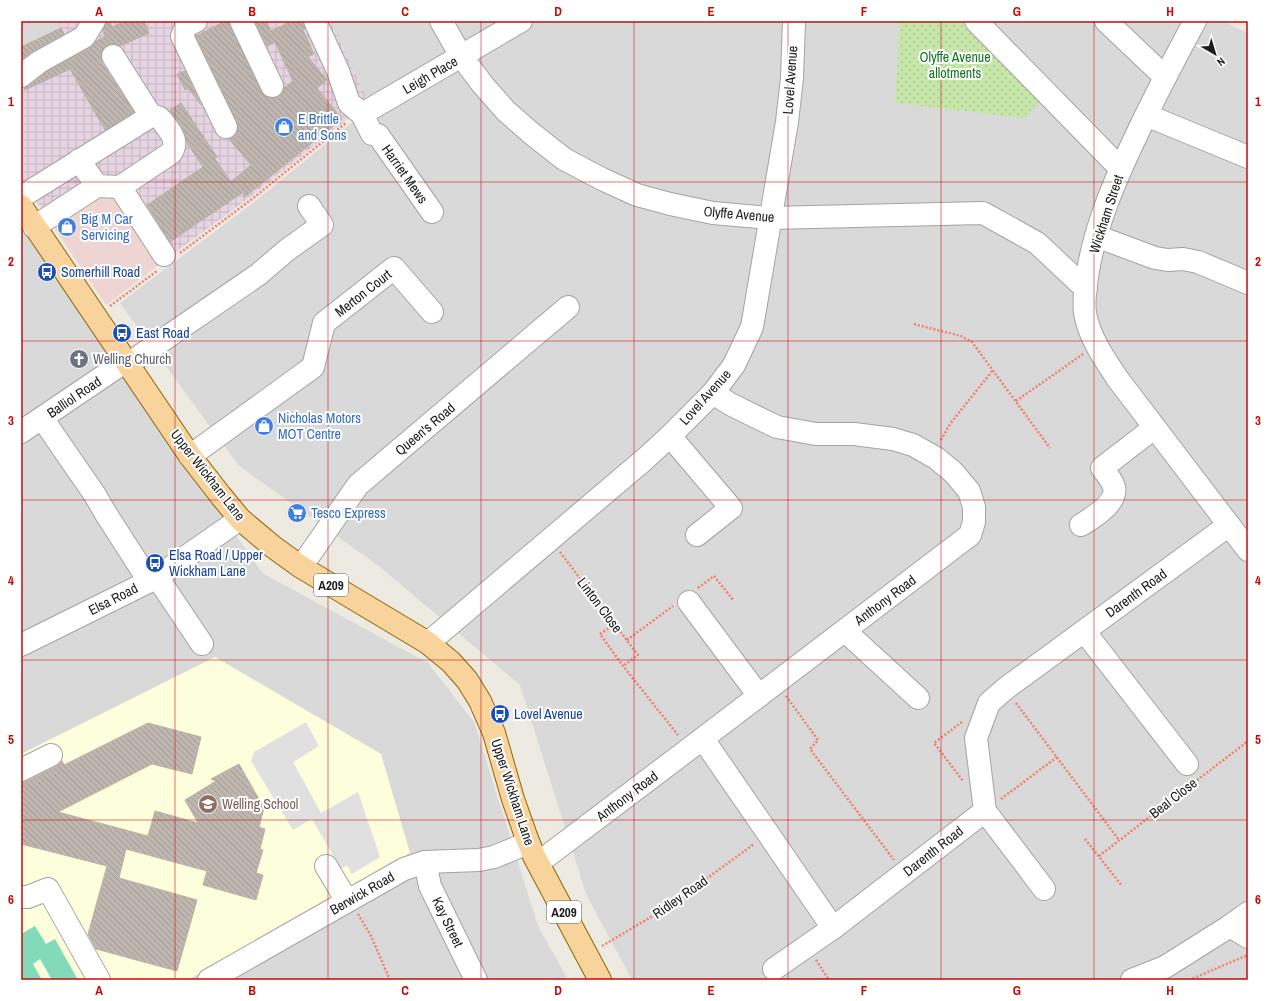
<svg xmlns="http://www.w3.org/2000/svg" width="1269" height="1001" viewBox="0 0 1269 1001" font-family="'Archivo Narrow',sans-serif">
  <defs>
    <pattern id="industrial-grid" width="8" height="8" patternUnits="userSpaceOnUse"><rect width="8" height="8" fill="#e6d4e3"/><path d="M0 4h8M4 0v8" fill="none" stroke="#c5b5c2"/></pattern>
    <pattern id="garden-dots" width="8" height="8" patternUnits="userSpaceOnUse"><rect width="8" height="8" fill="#c6e7a9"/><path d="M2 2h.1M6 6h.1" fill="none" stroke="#aac691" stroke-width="1.8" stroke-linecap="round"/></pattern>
    <pattern id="building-back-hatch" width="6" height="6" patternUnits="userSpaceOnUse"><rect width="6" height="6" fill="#beb6af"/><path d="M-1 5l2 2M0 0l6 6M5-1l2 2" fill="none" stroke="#a39c96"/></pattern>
  </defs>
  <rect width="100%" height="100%" fill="#edeae2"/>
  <g fill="#dad9d9">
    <path d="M 21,21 L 58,21 L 61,28 L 21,47 Z"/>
    <path d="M 330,21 L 1222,21 L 1248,33 L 1248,980 L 632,980 L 586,894 L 520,685 L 380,567 L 238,465 L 120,303 L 258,199 L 355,120 L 369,102 Z"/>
    <path d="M 21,228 L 262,573 L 428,663 L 474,722 L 538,926 L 568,980 L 21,980 Z"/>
  </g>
  <path fill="#eed4d2" d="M 87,198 L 113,198 L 157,266 L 106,305 L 50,221 Z"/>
  <path fill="url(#industrial-grid)" d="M 58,21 L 330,21 L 369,102 L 249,198 L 157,266 L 113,198 L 87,198 L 50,221 L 21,180 L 21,47 L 61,28 Z"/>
  <path fill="#fdfedb" d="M 215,657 L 381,754 L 410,853 L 188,980 L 21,980 L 21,754 Z"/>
  <path fill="url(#garden-dots)" d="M 900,21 L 976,21 L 1048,94 L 1024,118 L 895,103 Z"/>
  <path fill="#82dabb" d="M 35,926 L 46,944 L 55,939 L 78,980 L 52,980 L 40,959 L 33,964 L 42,980 L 21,980 L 21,934 Z"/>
  <path fill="#e0e0e0" d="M 306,722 L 319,746 L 293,762 L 321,813 L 358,792 L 380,857 L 352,874 L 347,865 L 341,869 L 312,819 L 293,830 L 251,761 L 254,752 Z"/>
  <g fill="url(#building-back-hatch)" stroke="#beb1a5">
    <path d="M 106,21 L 110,21 L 112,27 L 125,21 L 144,21 L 149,33 L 120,46 L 113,44 L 107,45 L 102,51 L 101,57 L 102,63 L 134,112 L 105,130 L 70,69 L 25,90 L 24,88 L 29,86 L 46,72 L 90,48 L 96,41 L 105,37 L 103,31 Z"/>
    <path d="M 225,21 L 229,21 L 230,26 L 261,91 L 265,96 L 271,98 L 278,97 L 282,93 L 284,88 L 293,81 L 275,42 L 267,46 L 255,21 L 266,21 L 271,31 L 292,21 L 303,21 L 305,29 L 303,30 L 314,54 L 308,57 L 327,80 L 317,88 L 342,119 L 245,197 L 242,193 L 170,242 L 147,205 L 203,167 L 187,143 L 185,135 L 182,127 L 170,110 L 181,103 L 217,157 L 215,159 L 231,182 L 251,165 L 229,139 L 232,138 L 237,134 L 238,128 L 237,122 L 196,36 Z"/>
    <path d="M 61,28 L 64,34 L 33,51 L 21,60 L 21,47 Z"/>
    <path d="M 185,71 L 201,105 L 188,88 L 185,90 L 177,74 Z"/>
    <path d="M 148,723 L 201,737 L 192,774 L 152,764 L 58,812 L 148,836 L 155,811 L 198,823 L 185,800 L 216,781 L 211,779 L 239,764 L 264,808 L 259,827 L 265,829 L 260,849 L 263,850 L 256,873 L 263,875 L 256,900 L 203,885 L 207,871 L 126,849 L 119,878 L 197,900 L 177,971 L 96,949 L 88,934 L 107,866 L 21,844 L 21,782 L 27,781 L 57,766 L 62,761 L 64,765 Z"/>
  </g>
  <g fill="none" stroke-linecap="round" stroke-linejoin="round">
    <defs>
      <g id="minor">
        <path d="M 196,21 L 186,26 L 182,36 L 226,127"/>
        <path d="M 241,21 L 272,86"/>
        <path d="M 315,21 L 338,71 L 349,103 L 362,114 L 372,134 L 378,135 L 432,212"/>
        <path d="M 441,21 L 461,56 L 483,85 L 506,111 L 531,133 L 564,159 L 602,179 L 637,195 L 670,204 L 713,213 L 770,218 L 983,213 L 1037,243 L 1086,289"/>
        <path d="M 976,21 L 1121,169"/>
        <path d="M 1106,21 L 1165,77"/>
        <path d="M 1195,21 C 1175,58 1155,96 1137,134 C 1116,178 1096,223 1088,271 C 1086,284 1083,299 1085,313 C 1089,337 1104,358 1117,378 L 1248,550"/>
        <path d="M 113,56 L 151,116"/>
        <path d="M 21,76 L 39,62 L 84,37 L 94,21"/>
        <path d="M 362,114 L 521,21"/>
        <path d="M 1146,115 L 1248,157"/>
        <path d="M 120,187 L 164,255"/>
        <path d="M 21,197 L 151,116 C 152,116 156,116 157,117 C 161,118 164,123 166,126 C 173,135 178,143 171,153 L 120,187 L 97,186 L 79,160"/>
        <path d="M 34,227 L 97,186"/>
        <path d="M 1096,236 L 1155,258 L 1168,260 L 1183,259 L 1198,262 L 1248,283"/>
        <path d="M 128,364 L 259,274 L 287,250 L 322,225 L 309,206"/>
        <path d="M 42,418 L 95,495 L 106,514 L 149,581"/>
        <path d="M 21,432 L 126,361"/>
        <path d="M 670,436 L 731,508 L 697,535"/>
        <path d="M 190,456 L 313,367 L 324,323 L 394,268 L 432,312"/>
        <path d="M 1081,525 C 1092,518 1118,503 1114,487 C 1112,480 1106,473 1102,468 L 1154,428"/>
        <path d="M 301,567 L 358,485 L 568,307"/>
        <path d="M 157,577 L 202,644"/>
        <path d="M 689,602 L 759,696"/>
        <path d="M 845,631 L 918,698"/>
        <path d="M 1084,631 L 1187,764"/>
        <path d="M 428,643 L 645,459 L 670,436 L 713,393 L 734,365 L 752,327 L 787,122 L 792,78 L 794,21"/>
        <path d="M 21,645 L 154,579 L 240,519"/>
        <path d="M 703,739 L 833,928"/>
        <path d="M 21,770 L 51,755"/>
        <path d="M 985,811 L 1044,889"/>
        <path d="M 425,862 L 430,886 L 476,980"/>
        <path d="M 538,863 L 689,749 L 970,535 L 974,522 L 974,507 L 969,491 L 953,472 L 936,458 L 913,445 L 893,439 L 854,434 L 816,434 L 777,427 L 730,404 L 713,393"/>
        <path d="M 326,866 L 347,901"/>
        <path d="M 21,897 L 28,897 L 48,889 L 99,980"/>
        <path d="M 1230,926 L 1248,937"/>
        <path d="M 774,969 L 833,928 L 985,811 L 976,738 L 989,703 L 1005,689 L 1229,525"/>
        <path d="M 209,980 L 404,869 L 425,862 L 479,860 L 494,857 L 528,843"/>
        <path d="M 1132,980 L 1165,967 L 1230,926 L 1248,913"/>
      </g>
      <path id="major" d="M 21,206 L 190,456 L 221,496 L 240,519 L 272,546 L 301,567 L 428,643 L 451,662 L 467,680 L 480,701 L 494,733 L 513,799 L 526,836 L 534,856 L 600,980"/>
    </defs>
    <use href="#minor" stroke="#a3a3a3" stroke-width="24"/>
    <use href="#major" stroke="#906505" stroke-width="24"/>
    <g stroke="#f57e6c" stroke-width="2.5" stroke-dasharray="2 2" stroke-linecap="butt">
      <path d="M 180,253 L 252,199 L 346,123"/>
      <path d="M 110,306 L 157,271"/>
      <path d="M 914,324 L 961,336 L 972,342 L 1050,448"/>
      <path d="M 1016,401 L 1083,354"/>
      <path d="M 941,440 L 950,424 L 993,370"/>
      <path d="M 560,552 L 638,655 L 623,666"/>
      <path d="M 698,588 L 714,576 L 734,601"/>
      <path d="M 615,624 L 600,634 L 623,666 L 678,735"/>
      <path d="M 627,640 L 673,606"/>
      <path d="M 786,696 L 818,740 L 810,749 L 894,860"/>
      <path d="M 1016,703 L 1119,840"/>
      <path d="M 962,722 L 934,743 L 963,781"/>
      <path d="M 1001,799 L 1057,757"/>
      <path d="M 1085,839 L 1122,886"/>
      <path d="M 1099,856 L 1248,741"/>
      <path d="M 358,914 L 371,936 L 390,980"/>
      <path d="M 602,946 L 668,907 L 754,844"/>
      <path d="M 816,960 L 829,980"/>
      <path d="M 1189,980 L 1248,955"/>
    </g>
    <use href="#minor" stroke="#fff" stroke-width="22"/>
    <use href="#major" stroke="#f8d39c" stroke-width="22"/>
  </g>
  <path fill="none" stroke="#c20c07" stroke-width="1" stroke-opacity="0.55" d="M 175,21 L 175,980M 328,21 L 328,980M 481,21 L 481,980M 634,21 L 634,980M 788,21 L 788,980M 941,21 L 941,980M 1094,21 L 1094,980M 21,182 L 1248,182M 21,341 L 1248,341M 21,500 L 1248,500M 21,660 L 1248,660M 21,820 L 1248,820"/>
  <defs>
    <symbol id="shop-disc" viewBox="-11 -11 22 22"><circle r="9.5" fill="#3f7fe0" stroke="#fff"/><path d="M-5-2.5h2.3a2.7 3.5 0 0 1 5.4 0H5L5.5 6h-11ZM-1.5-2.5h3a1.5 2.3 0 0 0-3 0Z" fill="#fff"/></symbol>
    <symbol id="bus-disc" viewBox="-11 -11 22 22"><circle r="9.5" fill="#1a4fb4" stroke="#fff"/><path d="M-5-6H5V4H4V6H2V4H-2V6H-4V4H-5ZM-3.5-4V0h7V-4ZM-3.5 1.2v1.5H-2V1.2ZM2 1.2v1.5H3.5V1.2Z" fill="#fff"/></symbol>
    <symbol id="church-disc" viewBox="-11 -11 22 22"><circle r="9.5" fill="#6b7280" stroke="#fff"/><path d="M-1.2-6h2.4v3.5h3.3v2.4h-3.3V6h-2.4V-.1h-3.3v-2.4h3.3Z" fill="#fff"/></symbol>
    <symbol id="supermarket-disc" viewBox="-11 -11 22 22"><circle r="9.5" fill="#3f7fe0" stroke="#fff"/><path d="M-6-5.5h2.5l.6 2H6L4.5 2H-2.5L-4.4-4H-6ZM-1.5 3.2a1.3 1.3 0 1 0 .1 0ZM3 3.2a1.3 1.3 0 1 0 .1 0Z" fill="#fff"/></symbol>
    <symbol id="school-disc" viewBox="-11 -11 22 22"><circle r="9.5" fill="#8d6e63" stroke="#fff"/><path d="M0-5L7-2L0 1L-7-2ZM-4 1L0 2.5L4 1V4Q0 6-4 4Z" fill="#fff"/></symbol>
  </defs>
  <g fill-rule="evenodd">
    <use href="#shop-disc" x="273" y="116" width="22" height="22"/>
    <use href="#shop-disc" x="56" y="216" width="22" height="22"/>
    <use href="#bus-disc" x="36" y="261" width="22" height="22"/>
    <use href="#bus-disc" x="111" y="322" width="22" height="22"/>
    <use href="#church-disc" x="68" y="348" width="22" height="22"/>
    <use href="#shop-disc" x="253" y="415" width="22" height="22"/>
    <use href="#supermarket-disc" x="286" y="502" width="22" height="22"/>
    <use href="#bus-disc" x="144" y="552" width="22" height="22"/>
    <use href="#bus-disc" x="489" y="703" width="22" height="22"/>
    <use href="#school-disc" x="197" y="793" width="22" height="22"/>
  </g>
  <g text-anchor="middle" stroke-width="4" stroke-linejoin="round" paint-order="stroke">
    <g fill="#fff" stroke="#606060" stroke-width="1">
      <rect x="314" y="574" width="34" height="22" rx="3"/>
      <rect x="547" y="901" width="34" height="22" rx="3"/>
    </g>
    <g font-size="13" font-weight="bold" fill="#1c1c1c">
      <text x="331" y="590">A209</text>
      <text x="564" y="917">A209</text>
    </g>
    <g font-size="14" fill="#0f761a" stroke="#fff">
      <text x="955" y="62">Olyffe Avenue<tspan x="955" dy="16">allotments</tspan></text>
    </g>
    <g font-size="14" fill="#1c1c1c" stroke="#fff">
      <text transform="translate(430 75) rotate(-30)" y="5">Leigh Place</text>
      <text transform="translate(790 80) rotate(-86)" y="5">Lovel Avenue</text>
      <text transform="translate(405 174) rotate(55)" y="5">Harriet Mews</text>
      <text transform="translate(739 214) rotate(5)" y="5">Olyffe Avenue</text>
      <text transform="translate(1106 214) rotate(-72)" y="5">Wickham Street</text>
      <text transform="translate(363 293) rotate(-38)" y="5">Merton Court</text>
      <text transform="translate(74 397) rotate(-34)" y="5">Balliol Road</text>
      <text transform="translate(705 397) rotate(-48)" y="5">Lovel Avenue</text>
      <text transform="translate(425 429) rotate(-40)" y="5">Queen's Road</text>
      <text transform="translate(208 475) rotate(52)" y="5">Upper Wickham Lane</text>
      <text transform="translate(1136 593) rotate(-36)" y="5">Darenth Road</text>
      <text transform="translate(113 599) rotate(-27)" y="5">Elsa Road</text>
      <text transform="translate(885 600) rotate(-37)" y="5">Anthony Road</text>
      <text transform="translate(600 605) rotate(53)" y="5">Linton Close</text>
      <text transform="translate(513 792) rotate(72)" y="5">Upper Wickham Lane</text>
      <text transform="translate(627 796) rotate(-37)" y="5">Anthony Road</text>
      <text transform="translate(1173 798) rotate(-38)" y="5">Beal Close</text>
      <text transform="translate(933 851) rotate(-38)" y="5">Darenth Road</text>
      <text transform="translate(362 893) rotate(-30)" y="5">Berwick Road</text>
      <text transform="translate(680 897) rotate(-35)" y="5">Ridley Road</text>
      <text transform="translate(448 922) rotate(64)" y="5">Kay Street</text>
    </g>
    <g font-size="14" fill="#366cbe" stroke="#fff" text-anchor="start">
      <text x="298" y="124">E Brittle<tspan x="298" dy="16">and Sons</tspan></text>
      <text x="81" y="224">Big M Car<tspan x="81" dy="16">Servicing</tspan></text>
      <text x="278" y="423">Nicholas Motors<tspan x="278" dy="16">MOT Centre</tspan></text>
      <text x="311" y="518">Tesco Express</text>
    </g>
    <g font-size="14" fill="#164399" stroke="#fff" text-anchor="start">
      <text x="61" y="277">Somerhill Road</text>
      <text x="136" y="338">East Road</text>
      <text x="169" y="560">Elsa Road / Upper<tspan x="169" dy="16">Wickham Lane</tspan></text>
      <text x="514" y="719">Lovel Avenue</text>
    </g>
    <g font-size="14" fill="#5b616d" stroke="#fff" text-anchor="start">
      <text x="93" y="364">Welling Church</text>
    </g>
    <g font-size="14" fill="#785e54" stroke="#fff" text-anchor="start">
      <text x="222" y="809">Welling School</text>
    </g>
  </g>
  <rect width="1269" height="1001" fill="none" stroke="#ffffff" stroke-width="44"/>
  <g transform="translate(1215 54) rotate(142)" stroke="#ffffff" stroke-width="3" paint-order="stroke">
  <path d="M0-3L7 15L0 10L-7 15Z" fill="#1c1c1c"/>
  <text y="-6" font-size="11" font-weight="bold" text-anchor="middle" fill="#1c1c1c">N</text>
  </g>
  <rect x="22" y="22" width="1225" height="957" fill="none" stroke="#c20c07" stroke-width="1.5"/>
  <g font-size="13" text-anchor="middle" font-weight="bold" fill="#c20c07">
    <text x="99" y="16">A</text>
    <text x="252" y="16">B</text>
    <text x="405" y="16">C</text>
    <text x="558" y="16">D</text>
    <text x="711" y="16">E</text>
    <text x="864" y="16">F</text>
    <text x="1017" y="16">G</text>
    <text x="1170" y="16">H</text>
    <text x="11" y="106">1</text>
    <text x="1258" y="106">1</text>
    <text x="11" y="266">2</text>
    <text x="1258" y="266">2</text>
    <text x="11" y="425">3</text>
    <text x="1258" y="425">3</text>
    <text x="11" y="585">4</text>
    <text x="1258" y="585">4</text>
    <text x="11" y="744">5</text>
    <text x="1258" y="744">5</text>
    <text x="11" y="904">6</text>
    <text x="1258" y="904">6</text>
    <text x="99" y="995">A</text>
    <text x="252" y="995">B</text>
    <text x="405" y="995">C</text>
    <text x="558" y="995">D</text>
    <text x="711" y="995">E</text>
    <text x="864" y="995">F</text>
    <text x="1017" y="995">G</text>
    <text x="1170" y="995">H</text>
  </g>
</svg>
